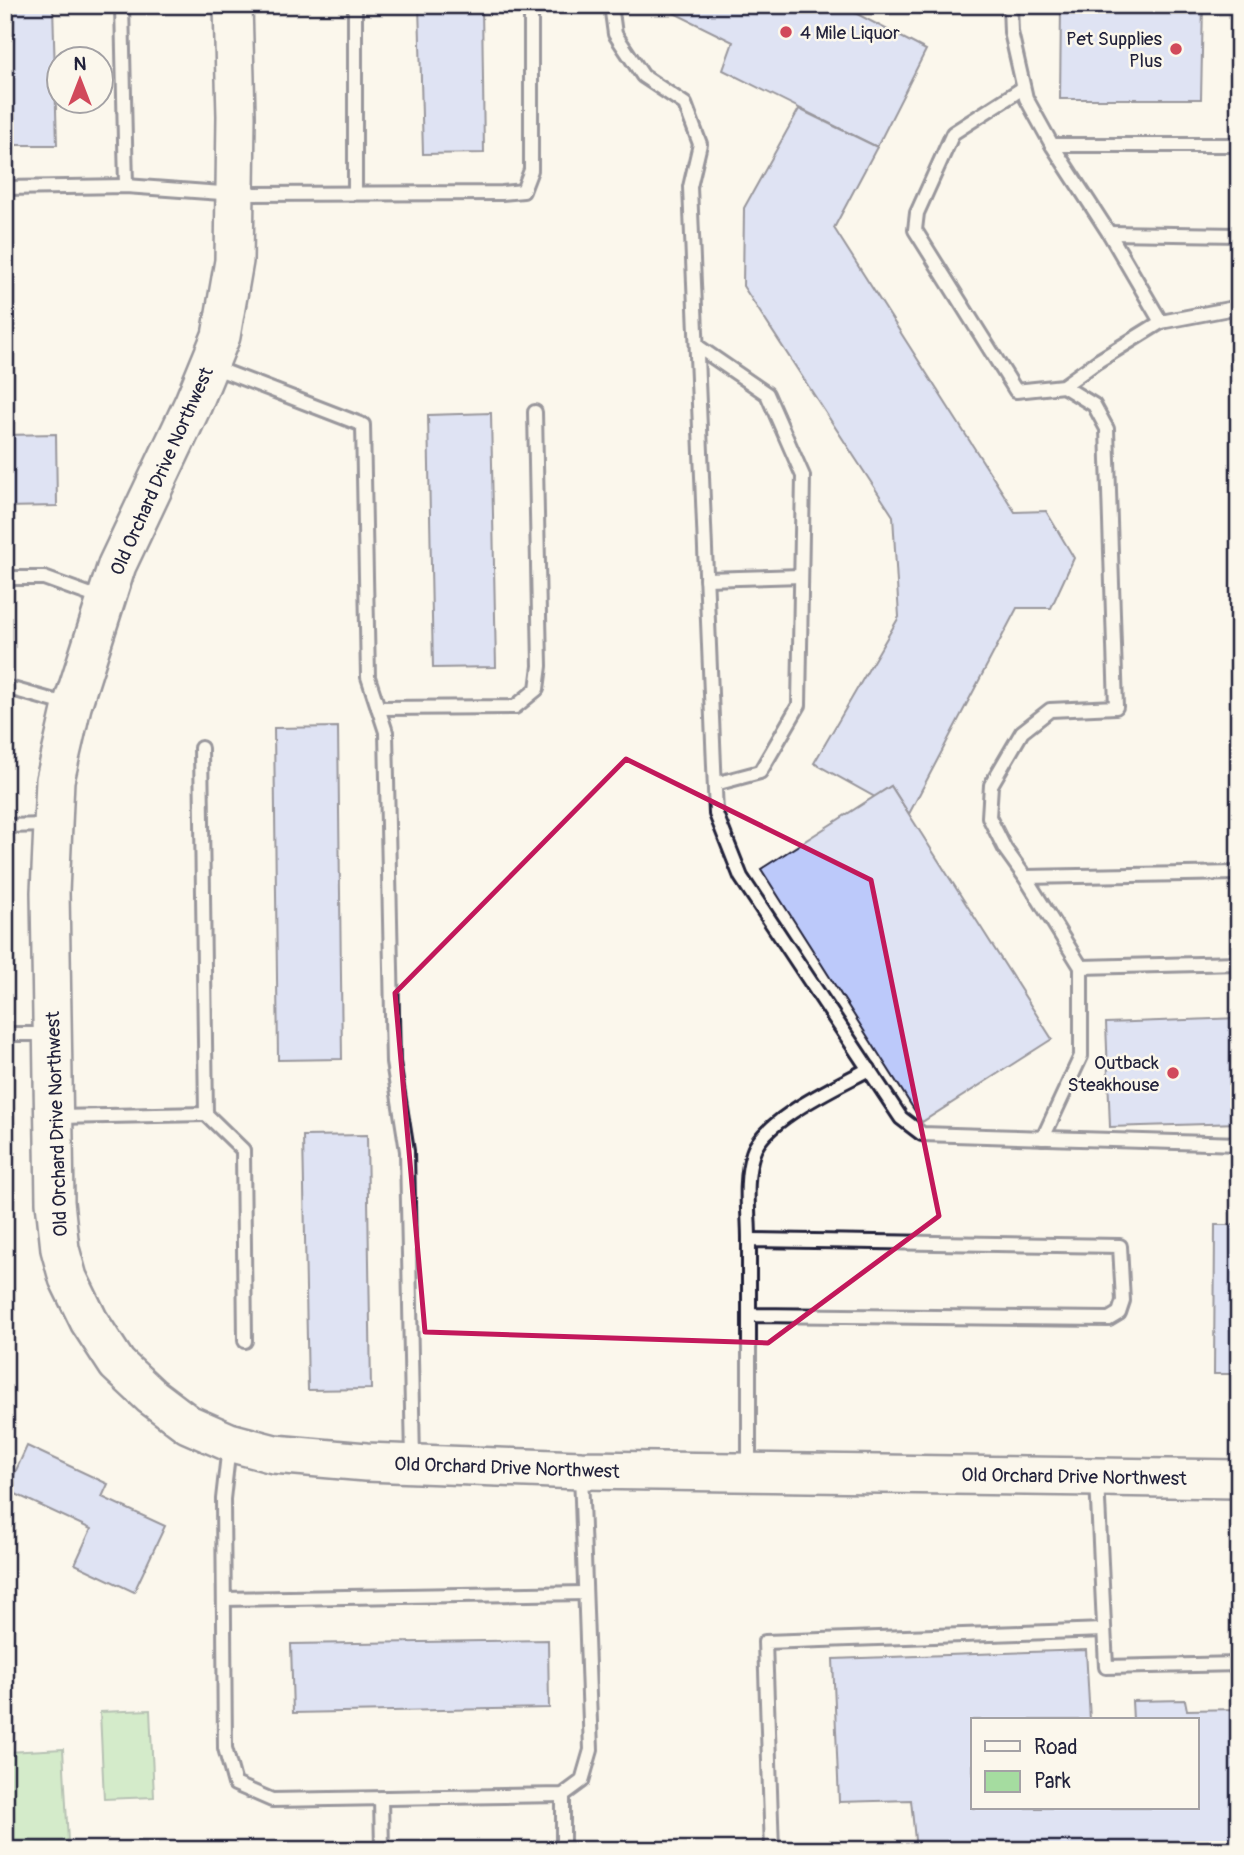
<svg xmlns="http://www.w3.org/2000/svg" width="1244" height="1855" viewBox="0 0 1244 1855" font-family="Pangolin,sans-serif">
  <rect width="100%" height="100%" fill="#fbf7ec"/>
  <filter id="ink" filterUnits="userSpaceOnUse"><feTurbulence type="fractalNoise" baseFrequency=".0143" numOctaves="2"/><feDisplacementMap in="SourceGraphic" scale="14" xChannelSelector="R" yChannelSelector="G"/><feConvolveMatrix kernelMatrix="1 2 1 2 8 2 1 2 1" color-interpolation-filters="sRGB"/></filter>
  <g filter="url(#ink)">
    <g fill="#a5dca0" stroke="#647f6e" stroke-width="2">
      <path d="M 150,1710 L 154,1797 L 104,1799 L 100,1712 Z"/>
      <path d="M 63,1749 L 68,1842 L 13,1844 L 8,1752 Z"/>
    </g>
    <g fill="#bcc9fa" stroke="#22223b" stroke-width="2">
      <path d="M 5,5 L 53,5 L 57,145 L 5,145 Z"/>
      <path d="M 419,5 L 482,5 L 484,153 L 423,154 Z"/>
      <path d="M 677,5 L 840,5 L 926,50 L 877,147 L 723,70 L 733,42 L 674,13 Z"/>
      <path d="M 1061,5 L 1203,5 L 1201,99 L 1060,99 Z"/>
      <path d="M 799,109 L 877,147 L 834,228 L 1015,512 L 1046,511 L 1074,558 L 1051,608 L 1017,608 L 909,814 L 891,786 L 875,797 L 814,763 L 899,617 L 893,516 L 743,286 L 744,208 Z"/>
      <path d="M 491,413 L 496,667 L 433,668 L 428,415 Z"/>
      <path d="M 56,434 L 57,506 L 5,507 L 5,435 Z"/>
      <path d="M 338,727 L 342,1059 L 278,1060 L 274,728 Z"/>
      <path d="M 891,786 L 1052,1039 L 922,1122 L 761,869 Z"/>
      <path d="M 1239,1018 L 1239,1123 L 1110,1127 L 1106,1023 Z"/>
      <path d="M 367,1135 L 371,1389 L 308,1390 L 303,1136 Z"/>
      <path d="M 1215,1225 L 1239,1225 L 1239,1374 L 1214,1374 Z"/>
      <path d="M 27,1446 L 108,1484 L 102,1497 L 165,1526 L 134,1592 L 75,1564 L 91,1529 L 7,1490 Z"/>
      <path d="M 548,1640 L 549,1708 L 293,1713 L 291,1644 Z"/>
      <path d="M 1086,1650 L 1090,1720 L 973,1720 L 973,1808 L 1197,1808 L 1197,1720 L 1133,1720 L 1132,1701 L 1185,1700 L 1187,1710 L 1239,1709 L 1239,1850 L 916,1850 L 911,1800 L 839,1802 L 833,1659 Z"/>
    </g>
    <g fill="none" stroke-linecap="round" stroke-linejoin="round">
      <defs>
        <g id="lane">
          <path d="M 122,5 L 126,186"/>
          <path d="M 611,5 L 615,34 L 643,76 L 685,104 L 700,144 L 690,187 L 716,814 L 741,877 L 901,1118 L 922,1134 L 1239,1144"/>
          <path d="M 1010,5 L 1011,32 L 1026,98 L 1052,145 L 1109,233 L 1161,322 L 1239,307"/>
          <path d="M 1023,88 L 953,133 L 917,213 L 915,230 L 1016,391 L 1063,386 L 1098,361 L 1161,322"/>
          <path d="M 1052,145 L 1239,145"/>
          <path d="M 5,188 L 126,186 L 235,194 L 502,193 L 523,191 L 531,170 L 531,5"/>
          <path d="M 355,192 L 355,5"/>
          <path d="M 1109,233 L 1239,235"/>
          <path d="M 697,346 L 767,394 L 803,476 L 799,705 L 760,772 L 715,784"/>
          <path d="M 213,367 L 363,425 L 368,677 L 386,732 L 393,1062 L 407,1151 L 413,1460"/>
          <path d="M 1063,386 L 1094,405 L 1107,429 L 1116,707 L 1050,710 L 1022,732 L 991,785 L 989,817 L 1005,849 L 1025,877 L 1239,873"/>
          <path d="M 5,578 L 44,578 L 102,599"/>
          <path d="M 706,579 L 801,576"/>
          <path d="M 5,687 L 69,705"/>
          <path d="M 378,708 L 515,707 L 537,689 L 540,666 L 535,412"/>
          <path d="M 5,826 L 49,825"/>
          <path d="M 1025,877 L 1081,967 L 1239,963"/>
          <path d="M 5,1034 L 50,1034"/>
          <path d="M 206,1114 L 243,1150 L 245,1341"/>
          <path d="M 57,1117 L 206,1114 L 201,748"/>
          <path d="M 1043,1138 L 1081,1056 L 1081,967"/>
          <path d="M 749,1240 C 749,1212 744,1180 753,1153 C 764,1119 838,1086 869,1069"/>
          <path d="M 229,1446 L 223,1499 L 225,1748 L 235,1784 L 272,1800 L 563,1795 L 582,1781 L 591,1750 L 581,1473"/>
          <path d="M 749,1469 L 749,1240 L 1120,1246 L 1123,1301 L 1119,1313 L 1109,1319 L 749,1315"/>
          <path d="M 1097,1480 L 1106,1667 L 1239,1664"/>
          <path d="M 224,1599 L 585,1593"/>
          <path d="M 563,1795 L 563,1850"/>
          <path d="M 381,1798 L 382,1850"/>
          <path d="M 772,1850 L 765,1642 L 1104,1630"/>
        </g>
        <path id="secondary" d="M 233,5 L 236,116 L 234,261 L 221,336 L 193,404 L 117,565 L 72,706 L 55,780 L 50,892 L 55,1202 L 60,1249 L 68,1278 L 89,1321 L 117,1364 L 151,1396 L 188,1424 L 229,1442 L 274,1454 L 366,1462 L 581,1470 L 1239,1479"/>
      </defs>
      <use href="#lane" stroke="#22223b" stroke-width="18"/>
      <use href="#secondary" stroke="#22223b" stroke-width="42"/>
      <use href="#lane" stroke="#fbf7ec" stroke-width="12"/>
      <use href="#secondary" stroke="#fbf7ec" stroke-width="37"/>
    </g>
  </g>
  <path d="M0 0H1244V1855H0ZM 626,759 L 871,880 L 939,1216 L 768,1343 L 425,1332 L 395,993 Z" fill="#fbf7ec" fill-opacity=".55" fill-rule="evenodd"/>
  <path fill="none" stroke="#c2185b" stroke-width="5" stroke-linejoin="round" d="M 626,759 L 871,880 L 939,1216 L 768,1343 L 425,1332 L 395,993 Z"/>
  <g fill="#d1495b" stroke="#fbf7ec" stroke-width="2.5">
    <circle cx="786" cy="32" r="7"/>
    <circle cx="1176" cy="49" r="7"/>
    <circle cx="1173" cy="1073" r="7"/>
  </g>
  <g text-anchor="middle" stroke-width="5" stroke-linejoin="round" paint-order="stroke">
    <g font-size="19" fill="#22223b" stroke="#fbf7ec" text-anchor="end">
      <text x="800" y="39" text-anchor="start">4 Mile Liquor</text>
      <text x="1162" y="45">Pet Supplies<tspan x="1162" dy="22">Plus</tspan></text>
      <text x="1159" y="1069">Outback<tspan x="1159" dy="22">Steakhouse</tspan></text>
    </g>
    <g font-size="19" fill="#22223b" stroke="#fbf7ec">
      <text transform="translate(161 471) rotate(-66)" y="7">Old Orchard Drive Northwest</text>
      <text transform="translate(56 1124) rotate(-92)" y="7">Old Orchard Drive Northwest</text>
      <text transform="translate(507 1467) rotate(2)" y="7">Old Orchard Drive Northwest</text>
      <text transform="translate(1074 1476) rotate(1)" y="7">Old Orchard Drive Northwest</text>
    </g>
  </g>
  <rect width="1244" height="1855" fill="none" stroke="#fbf7ec" stroke-width="28"/>
  <rect x="14" y="14" width="1216" height="1827" fill="none" stroke="#22223b" stroke-width="2.5" filter="url(#ink)"/>
  <rect x="971" y="1718" width="228" height="91" fill="#fbf7ec" stroke="#a4a2a5" stroke-width="2"/>
  <rect x="985" y="1741" width="35" height="10" fill="#fbf7ec" stroke="#a4a2a5" stroke-width="2"/>
  <text x="1034" y="1754" font-size="21" fill="#22223b">Road</text>
  <rect x="985" y="1771" width="35" height="21" fill="#a5dca0" stroke="#a4a2a5" stroke-width="2"/>
  <text x="1034" y="1788" font-size="21" fill="#22223b">Park</text>
  <g transform="translate(80 80)"><circle r="33" fill="#fbf7ec" stroke="#a4a2a5" stroke-width="2"/>
  <path d="M0-5L12 26L0 18L-12 26Z" fill="#d1495b"/>
  <text y="-10" font-size="19" font-weight="bold" text-anchor="middle" fill="#22223b">N</text>
  </g>
</svg>
